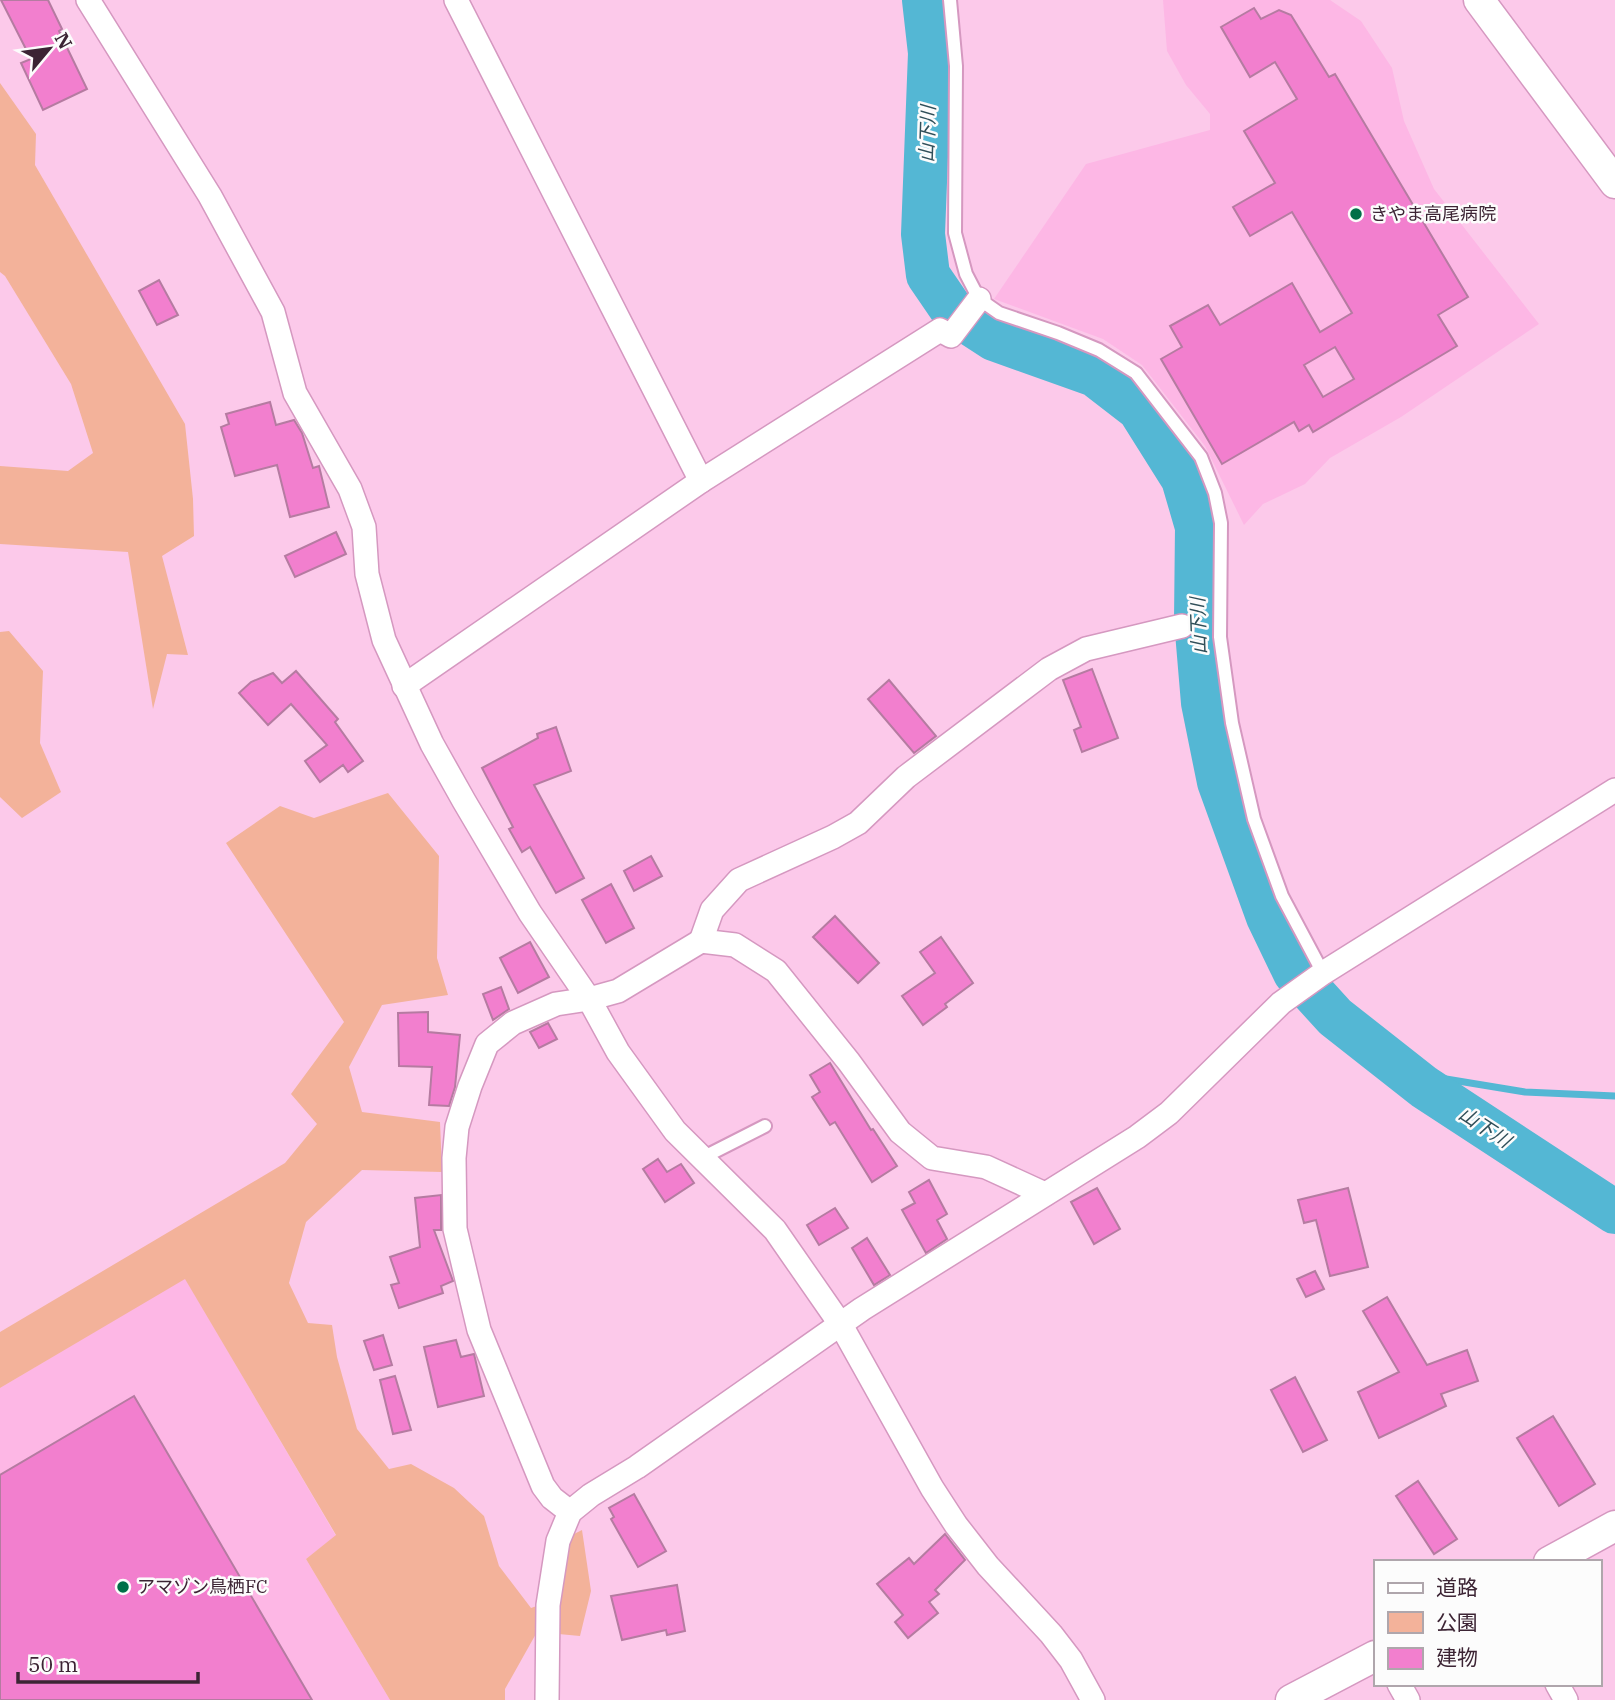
<svg xmlns="http://www.w3.org/2000/svg" width="1615" height="1700" viewBox="0 0 1615 1700" font-family="'IBM Plex Serif','Noto Sans JP',serif">
  <rect width="100%" height="100%" fill="#fcc9ea"/>
  <g fill="#fdb7e5">
    <path d="M 1163,0 L 1330,0 L 1361,21 L 1392,68 L 1404,121 L 1434,189 L 1539,324 L 1401,417 L 1330,458 L 1305,484 L 1263,504 L 1244,525 L 1205,446 L 1142,365 L 1103,339 L 994,299 L 1086,164 L 1210,130 L 1210,114 L 1186,85 L 1167,51 Z"/>
    <path d="M 185,1278 L 336,1536 L 306,1559 L 390,1700 L 0,1700 L 0,1388 Z"/>
  </g>
  <g fill="#f3b29a">
    <path d="M 0,83 L 36,134 L 35,165 L 185,424 L 193,499 L 194,536 L 162,556 L 188,655 L 167,654 L 153,709 L 128,552 L 0,544 L 0,466 L 68,471 L 93,453 L 71,384 L 5,276 L 0,272 Z"/>
    <path d="M 9,631 L 43,671 L 40,743 L 61,792 L 22,818 L 0,797 L 0,632 Z"/>
    <path d="M 388,793 L 439,856 L 437,958 L 448,995 L 382,1005 L 349,1067 L 362,1112 L 440,1122 L 442,1172 L 362,1170 L 306,1222 L 289,1283 L 308,1323 L 332,1325 L 337,1357 L 357,1429 L 389,1469 L 411,1464 L 454,1488 L 484,1516 L 499,1566 L 531,1608 L 554,1600 L 564,1539 L 582,1530 L 591,1591 L 580,1636 L 537,1632 L 505,1689 L 505,1700 L 390,1700 L 306,1559 L 336,1535 L 185,1279 L 0,1388 L 0,1332 L 285,1163 L 317,1124 L 291,1094 L 344,1022 L 226,843 L 280,806 L 314,818 Z"/>
  </g>
  <g fill="none" stroke-linecap="round" stroke-linejoin="round">
    <path stroke="#54b7d4" stroke-width="7" d="M 1424,1087 L 1440,1078 L 1525,1092 L 1615,1096"/>
    <path stroke="#54b7d4" stroke-width="44" d="M 924,0 L 930,53 L 923,234 L 928,275 L 954,313 L 994,339 L 1095,375 L 1139,409 L 1183,479 L 1197,527 L 1196,620 L 1203,703 L 1219,782 L 1268,917 L 1295,973 L 1335,1017 L 1424,1087 L 1615,1212"/>
  </g>
  <g fill="#f27fce" stroke="#b57ba1" stroke-width="2" fill-rule="evenodd">
    <path d="M 1,0 L 48,0 L 62,29 L 59,31 L 87,89 L 43,110 L 21,63 L 31,59 Z"/>
    <path d="M 1254,8 L 1261,19 L 1279,10 L 1291,15 L 1329,77 L 1335,74 L 1468,297 L 1438,315 L 1457,346 L 1313,432 L 1309,425 L 1299,431 L 1294,422 L 1222,464 L 1161,359 L 1182,347 L 1170,326 L 1208,305 L 1220,325 L 1292,283 L 1320,332 L 1352,313 L 1292,212 L 1250,236 L 1233,207 L 1275,183 L 1244,131 L 1297,99 L 1275,62 L 1250,77 L 1221,27 ZM 1335,347 L 1354,379 L 1323,397 L 1304,365 Z"/>
    <path d="M 159,280 L 178,315 L 157,325 L 139,291 Z"/>
    <path d="M 270,402 L 276,425 L 294,420 L 302,433 L 313,468 L 319,466 L 329,507 L 290,517 L 277,465 L 235,476 L 221,427 L 229,424 L 226,414 Z"/>
    <path d="M 336,532 L 346,554 L 295,577 L 285,556 Z"/>
    <path d="M 1092,669 L 1118,738 L 1082,752 L 1074,730 L 1081,727 L 1063,680 Z"/>
    <path d="M 296,671 L 338,719 L 335,722 L 363,761 L 348,772 L 343,765 L 320,782 L 305,761 L 327,745 L 291,704 L 268,725 L 239,693 L 251,682 L 273,673 L 282,683 Z"/>
    <path d="M 889,680 L 936,736 L 914,753 L 868,699 Z"/>
    <path d="M 556,727 L 571,771 L 534,785 L 584,878 L 556,893 L 530,847 L 522,852 L 509,829 L 513,827 L 482,768 L 538,738 L 537,734 Z"/>
    <path d="M 651,856 L 662,876 L 634,891 L 624,871 Z"/>
    <path d="M 611,884 L 634,928 L 606,943 L 582,900 Z"/>
    <path d="M 835,916 L 879,963 L 858,983 L 813,937 Z"/>
    <path d="M 941,937 L 973,983 L 945,1004 L 947,1007 L 923,1025 L 902,996 L 935,973 L 920,952 Z"/>
    <path d="M 530,942 L 549,977 L 518,993 L 500,958 Z"/>
    <path d="M 501,987 L 509,1009 L 493,1020 L 483,994 Z"/>
    <path d="M 428,1012 L 428,1032 L 460,1035 L 455,1087 L 449,1106 L 429,1105 L 432,1067 L 399,1066 L 398,1013 Z"/>
    <path d="M 548,1023 L 557,1039 L 539,1048 L 530,1032 Z"/>
    <path d="M 830,1063 L 871,1130 L 873,1129 L 897,1166 L 872,1182 L 835,1122 L 830,1125 L 812,1097 L 820,1092 L 810,1075 Z"/>
    <path d="M 658,1159 L 667,1172 L 681,1164 L 694,1183 L 665,1202 L 643,1169 Z"/>
    <path d="M 929,1180 L 947,1214 L 937,1220 L 947,1239 L 926,1253 L 902,1210 L 915,1203 L 909,1192 Z"/>
    <path d="M 1097,1188 L 1120,1229 L 1094,1244 L 1071,1202 Z"/>
    <path d="M 1348,1188 L 1368,1267 L 1330,1276 L 1316,1220 L 1304,1223 L 1298,1200 Z"/>
    <path d="M 441,1195 L 441,1230 L 434,1230 L 453,1281 L 441,1286 L 443,1293 L 399,1308 L 391,1285 L 399,1283 L 390,1257 L 420,1247 L 415,1198 Z"/>
    <path d="M 835,1208 L 848,1228 L 819,1245 L 807,1225 Z"/>
    <path d="M 867,1238 L 890,1275 L 874,1285 L 852,1248 Z"/>
    <path d="M 1315,1271 L 1324,1289 L 1306,1297 L 1297,1279 Z"/>
    <path d="M 1387,1297 L 1427,1365 L 1467,1350 L 1478,1381 L 1441,1394 L 1446,1406 L 1379,1438 L 1358,1392 L 1399,1372 L 1363,1311 Z"/>
    <path d="M 383,1335 L 392,1365 L 374,1370 L 364,1341 Z"/>
    <path d="M 456,1340 L 461,1357 L 474,1354 L 484,1396 L 438,1407 L 424,1347 Z"/>
    <path d="M 395,1376 L 411,1430 L 393,1434 L 380,1380 Z"/>
    <path d="M 1295,1377 L 1327,1440 L 1303,1452 L 1271,1390 Z"/>
    <path d="M 134,1396 L 312,1700 L 0,1700 L 0,1475 Z"/>
    <path d="M 1553,1416 L 1595,1484 L 1559,1506 L 1517,1438 Z"/>
    <path d="M 1418,1481 L 1457,1539 L 1434,1554 L 1396,1496 Z"/>
    <path d="M 634,1494 L 666,1551 L 638,1567 L 611,1519 L 614,1517 L 609,1508 Z"/>
    <path d="M 945,1534 L 965,1560 L 935,1590 L 939,1594 L 929,1602 L 938,1613 L 908,1638 L 895,1622 L 903,1615 L 877,1584 L 909,1558 L 914,1564 Z"/>
    <path d="M 677,1585 L 685,1631 L 667,1635 L 666,1630 L 622,1640 L 611,1596 Z"/>
  </g>
  <g fill="none" stroke-linecap="round" stroke-linejoin="round">
    <defs>
      <g id="service">
        <path d="M 950,0 L 956,66 L 955,233 L 966,274 L 979,299 L 999,313 L 1058,333 L 1099,350 L 1136,373 L 1201,457 L 1215,493 L 1221,523 L 1220,637 L 1232,723 L 1254,819 L 1282,896 L 1323,973"/>
        <path d="M 702,1158 L 765,1126"/>
      </g>
      <g id="minor">
        <path d="M 88,0 L 210,196 L 273,312 L 295,393 L 350,489 L 364,527 L 367,574 L 384,640 L 432,744 L 464,801 L 530,913 L 589,999 L 618,1052 L 675,1131 L 775,1230 L 841,1325 L 932,1488 L 956,1525 L 988,1566 L 1051,1634 L 1071,1660 L 1093,1700"/>
        <path d="M 456,0 L 701,481"/>
        <path d="M 404,686 L 701,481 L 940,330 L 951,336 L 979,299"/>
        <path d="M 701,941 L 712,910 L 739,880 L 833,837 L 858,823 L 906,777 L 1049,669 L 1086,649 L 1182,626"/>
        <path d="M 570,1512 L 552,1498 L 543,1486 L 479,1330 L 455,1229 L 454,1158 L 457,1127 L 470,1086 L 487,1044 L 513,1023 L 556,1004 L 589,999 L 618,991 L 701,941 L 735,945 L 776,971 L 849,1062 L 900,1132 L 932,1158 L 986,1167 L 1045,1194"/>
        <path d="M 1399,1684 L 1408,1700"/>
        <path d="M 1557,1684 L 1566,1700"/>
        <path d="M 547,1700 L 548,1605 L 558,1541 L 570,1512 L 591,1495 L 637,1467 L 862,1309 L 1137,1137 L 1169,1113 L 1281,1003 L 1323,973 L 1615,790"/>
      </g>
      <g id="tertiary">
        <path d="M 1479,0 L 1615,183"/>
        <path d="M 1549,1562 L 1615,1526"/>
        <path d="M 1291,1700 L 1375,1656"/>
      </g>
    </defs>
    <use href="#service" stroke="#d598c0" stroke-width="16"/>
    <use href="#minor" stroke="#d598c0" stroke-width="26"/>
    <use href="#tertiary" stroke="#d598c0" stroke-width="33"/>
    <use href="#service" stroke="#fff" stroke-width="12"/>
    <use href="#minor" stroke="#fff" stroke-width="23"/>
    <use href="#tertiary" stroke="#fff" stroke-width="30"/>
  </g>
  <g fill="#006f48" stroke="#fcfcfc" stroke-width="2.5">
    <circle cx="1356" cy="214" r="7"/>
    <circle cx="123" cy="1587" r="7"/>
  </g>
  <g text-anchor="middle" stroke-width="5" stroke-linejoin="round" paint-order="stroke">
    <g font-size="18" fill="#3c2434" stroke="#fcfcfc" text-anchor="start">
      <text x="1370" y="220">きやま高尾病院</text>
      <text x="137" y="1593">アマゾン鳥栖FC</text>
    </g>
    <g font-size="19" font-style="italic" fill="#304f59" stroke="#fcfcfc">
      <text transform="translate(927 134) rotate(-88)" y="7">山下川</text>
      <text transform="translate(1198 626) rotate(-92)" y="7">山下川</text>
      <text transform="translate(1485 1127) rotate(33)" y="7">山下川</text>
    </g>
  </g>
  <rect x="1374" y="1560" width="228" height="126" fill="#fcfcfc" stroke="#afa6ac" stroke-width="2"/>
  <rect x="1388" y="1583" width="35" height="10" fill="#ffffff" stroke="#afa6ac" stroke-width="2"/>
  <text x="1436" y="1595" font-size="21" fill="#3c2434">道路</text>
  <rect x="1388" y="1612" width="35" height="21" fill="#f3b29a" stroke="#afa6ac" stroke-width="2"/>
  <text x="1436" y="1630" font-size="21" fill="#3c2434">公園</text>
  <rect x="1388" y="1648" width="35" height="21" fill="#f27fce" stroke="#afa6ac" stroke-width="2"/>
  <text x="1436" y="1665" font-size="21" fill="#3c2434">建物</text>
  <g transform="translate(49 49) rotate(61)" stroke="#fcfcfc" stroke-width="5" paint-order="stroke">
  <path d="M0-5L12 26L0 18L-12 26Z" fill="#3c2434"/>
  <text y="-10" font-size="19" font-weight="bold" text-anchor="middle" fill="#3c2434">N</text>
  </g>
  <path d="M18 1672v10h180v-10" fill="none" stroke="#3c2434" stroke-width="3.5"/>
  <text x="28" y="1672" font-size="21" fill="#3c2434" stroke="#fcfcfc" stroke-width="5" paint-order="stroke">50 m</text>
</svg>
